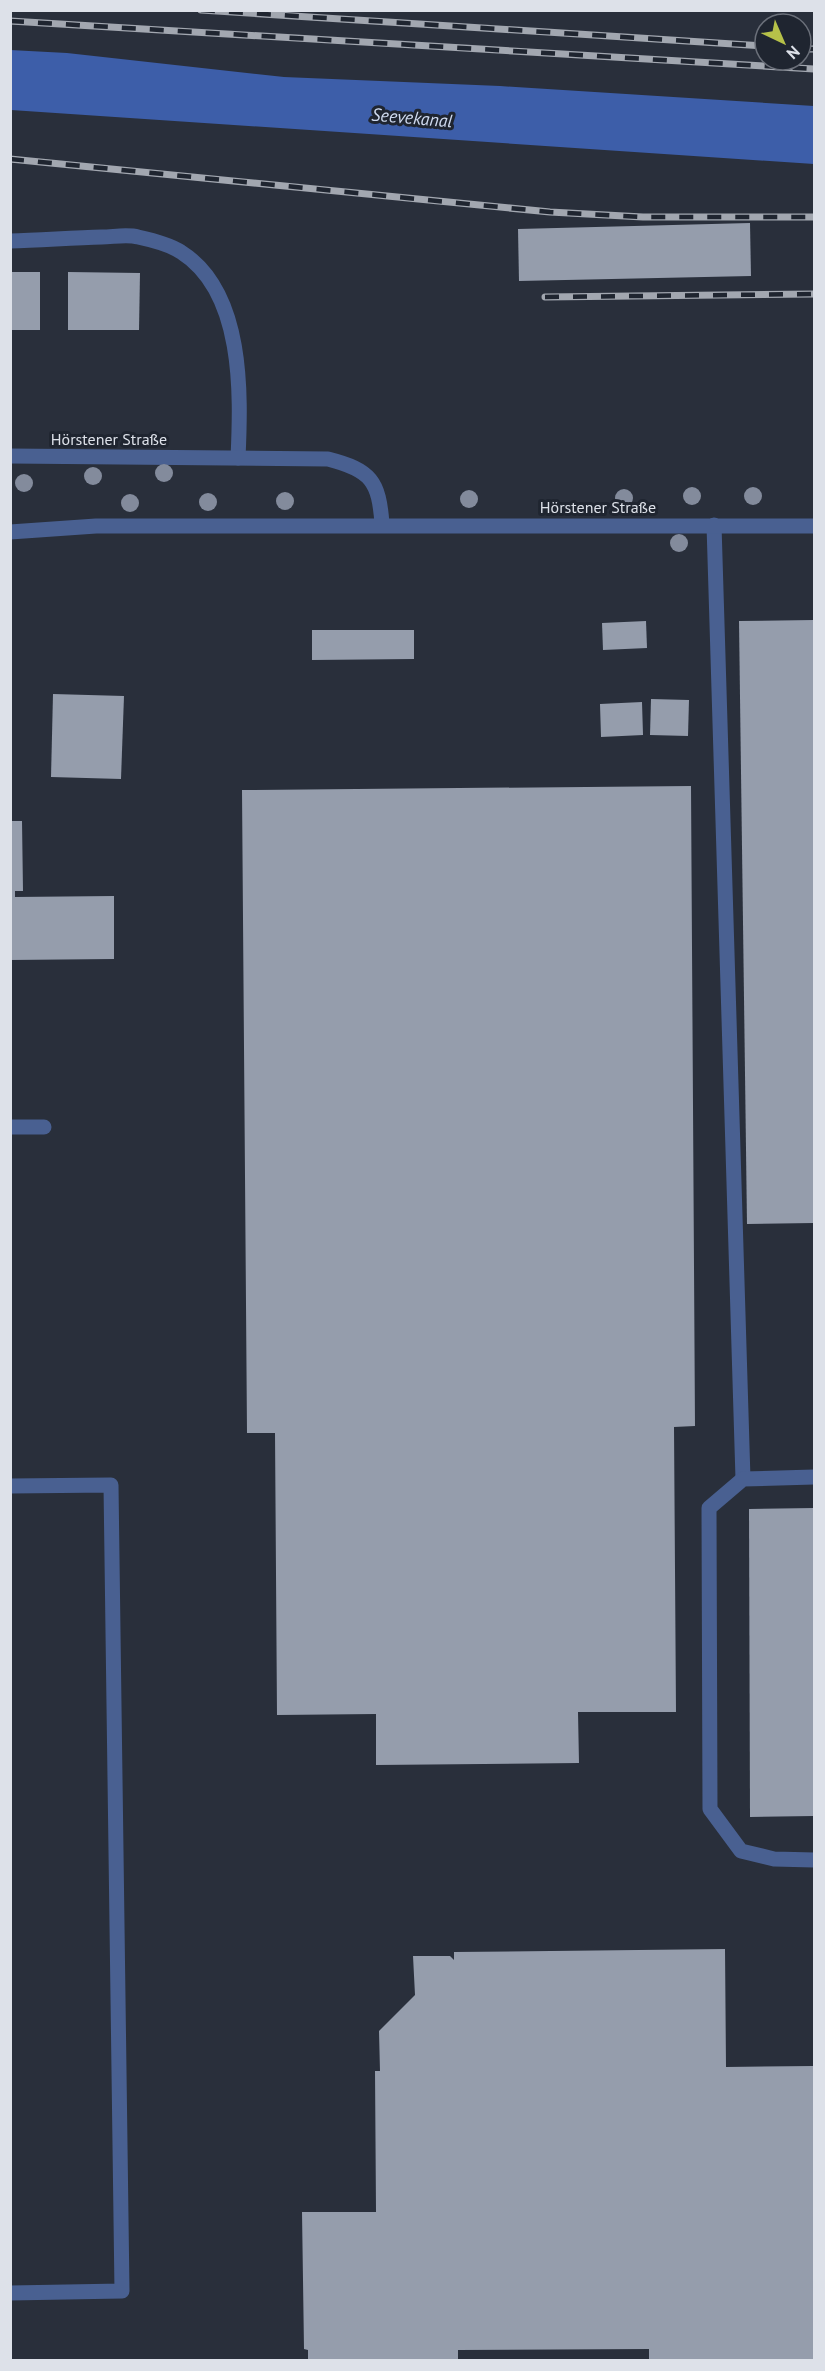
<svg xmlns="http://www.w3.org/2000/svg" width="825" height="2371" viewBox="0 0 825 2371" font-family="'PT Sans',sans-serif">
  <rect width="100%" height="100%" fill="#292f3b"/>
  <path fill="#3d5ea9" d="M 10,50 L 67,53 L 284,77 L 500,86 L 814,106 L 814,164 L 11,110 Z"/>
  <g fill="#959dac">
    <path d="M 750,223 L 751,276 L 519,281 L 518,229 Z"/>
    <rect x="10" y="272" width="30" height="58"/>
    <path d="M 68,272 L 140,273 L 139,330 L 68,330 Z"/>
    <path d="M 814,620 L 814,1223 L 747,1224 L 739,621 Z"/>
    <path d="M 646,621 L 647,648 L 603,650 L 602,623 Z"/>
    <path d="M 312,630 L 414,630 L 414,659 L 312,660 Z"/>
    <path d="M 53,694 L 124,696 L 121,779 L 51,777 Z"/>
    <path d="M 651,699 L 689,700 L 688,736 L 650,735 Z"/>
    <path d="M 642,702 L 643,735 L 601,737 L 600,704 Z"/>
    <path d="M 691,786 L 695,1426 L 674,1427 L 676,1712 L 578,1712 L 579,1763 L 376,1765 L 376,1714 L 277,1715 L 275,1433 L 247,1433 L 242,790 Z"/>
    <path d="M 10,821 L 22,821 L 23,891 L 15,891 L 15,897 L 114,896 L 114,959 L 10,960 Z"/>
    <path d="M 814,1508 L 814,1816 L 750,1817 L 749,1509 Z"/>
    <path d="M 725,1949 L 726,2067 L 814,2066 L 814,2360 L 649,2360 L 649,2349 L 458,2350 L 458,2360 L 308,2360 L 308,2350 L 304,2349 L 302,2212 L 376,2212 L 375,2071 L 380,2071 L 379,2031 L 415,1995 L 413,1956 L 450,1956 L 454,1960 L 454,1952 Z"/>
  </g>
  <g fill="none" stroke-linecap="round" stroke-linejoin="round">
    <g stroke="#496091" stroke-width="15">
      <path d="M 10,241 C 41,240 71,238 102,237 C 113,237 127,234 138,237 C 152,240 169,244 181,252 C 244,292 241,393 238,458"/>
      <path d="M 10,456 L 328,459 C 371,470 379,481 382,524"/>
      <path d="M 714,525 L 743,1479"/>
      <path d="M 10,532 L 96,526 L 814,526"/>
      <path d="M 10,1127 L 44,1127"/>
      <path d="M 814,1477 L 743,1479 L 709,1508 L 710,1809 L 741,1851 L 774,1859 L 814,1860"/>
      <path d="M 10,1486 L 111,1485 L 122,2291 L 10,2293"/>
    </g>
    <defs>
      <g id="rail">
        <path d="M 201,10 L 765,46"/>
        <path d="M 10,21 L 814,69"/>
        <path d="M 801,49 L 814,49"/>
        <path d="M 10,159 L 550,212 L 643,217 L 814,217"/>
        <path d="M 545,297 L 814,294"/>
      </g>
    </defs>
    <use href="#rail" stroke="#a2a7b0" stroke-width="7"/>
    <use href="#rail" stroke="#1f2530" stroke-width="4.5" stroke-dasharray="14" stroke-linecap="butt"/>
  </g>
  <g fill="#838b9c">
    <circle cx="164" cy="473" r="9"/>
    <circle cx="93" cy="476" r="9"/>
    <circle cx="24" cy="483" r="9"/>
    <circle cx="692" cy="496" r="9"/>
    <circle cx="753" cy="496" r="9"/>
    <circle cx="624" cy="498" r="9"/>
    <circle cx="469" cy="499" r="9"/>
    <circle cx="285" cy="501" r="9"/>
    <circle cx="208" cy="502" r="9"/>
    <circle cx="130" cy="503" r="9"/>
    <circle cx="679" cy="543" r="9"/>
  </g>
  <g text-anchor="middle" stroke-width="6" stroke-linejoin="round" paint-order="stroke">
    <g font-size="16" fill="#dde1e9" stroke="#1f2530">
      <text x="109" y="445">Hörstener Straße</text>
      <text x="598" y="513">Hörstener Straße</text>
    </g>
    <g font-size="18" font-style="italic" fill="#ced9ee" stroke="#1f2530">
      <text transform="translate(412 118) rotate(5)" y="6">Seevekanal</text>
    </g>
  </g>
  <rect width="825" height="2371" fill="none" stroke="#dde1e9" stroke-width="24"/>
  <g transform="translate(783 42) rotate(136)"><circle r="28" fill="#1f2530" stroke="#6b707a" stroke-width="1.5"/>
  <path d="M0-4.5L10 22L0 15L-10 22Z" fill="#b6c149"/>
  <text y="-9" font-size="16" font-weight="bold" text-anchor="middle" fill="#dde1e9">N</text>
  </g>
</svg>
